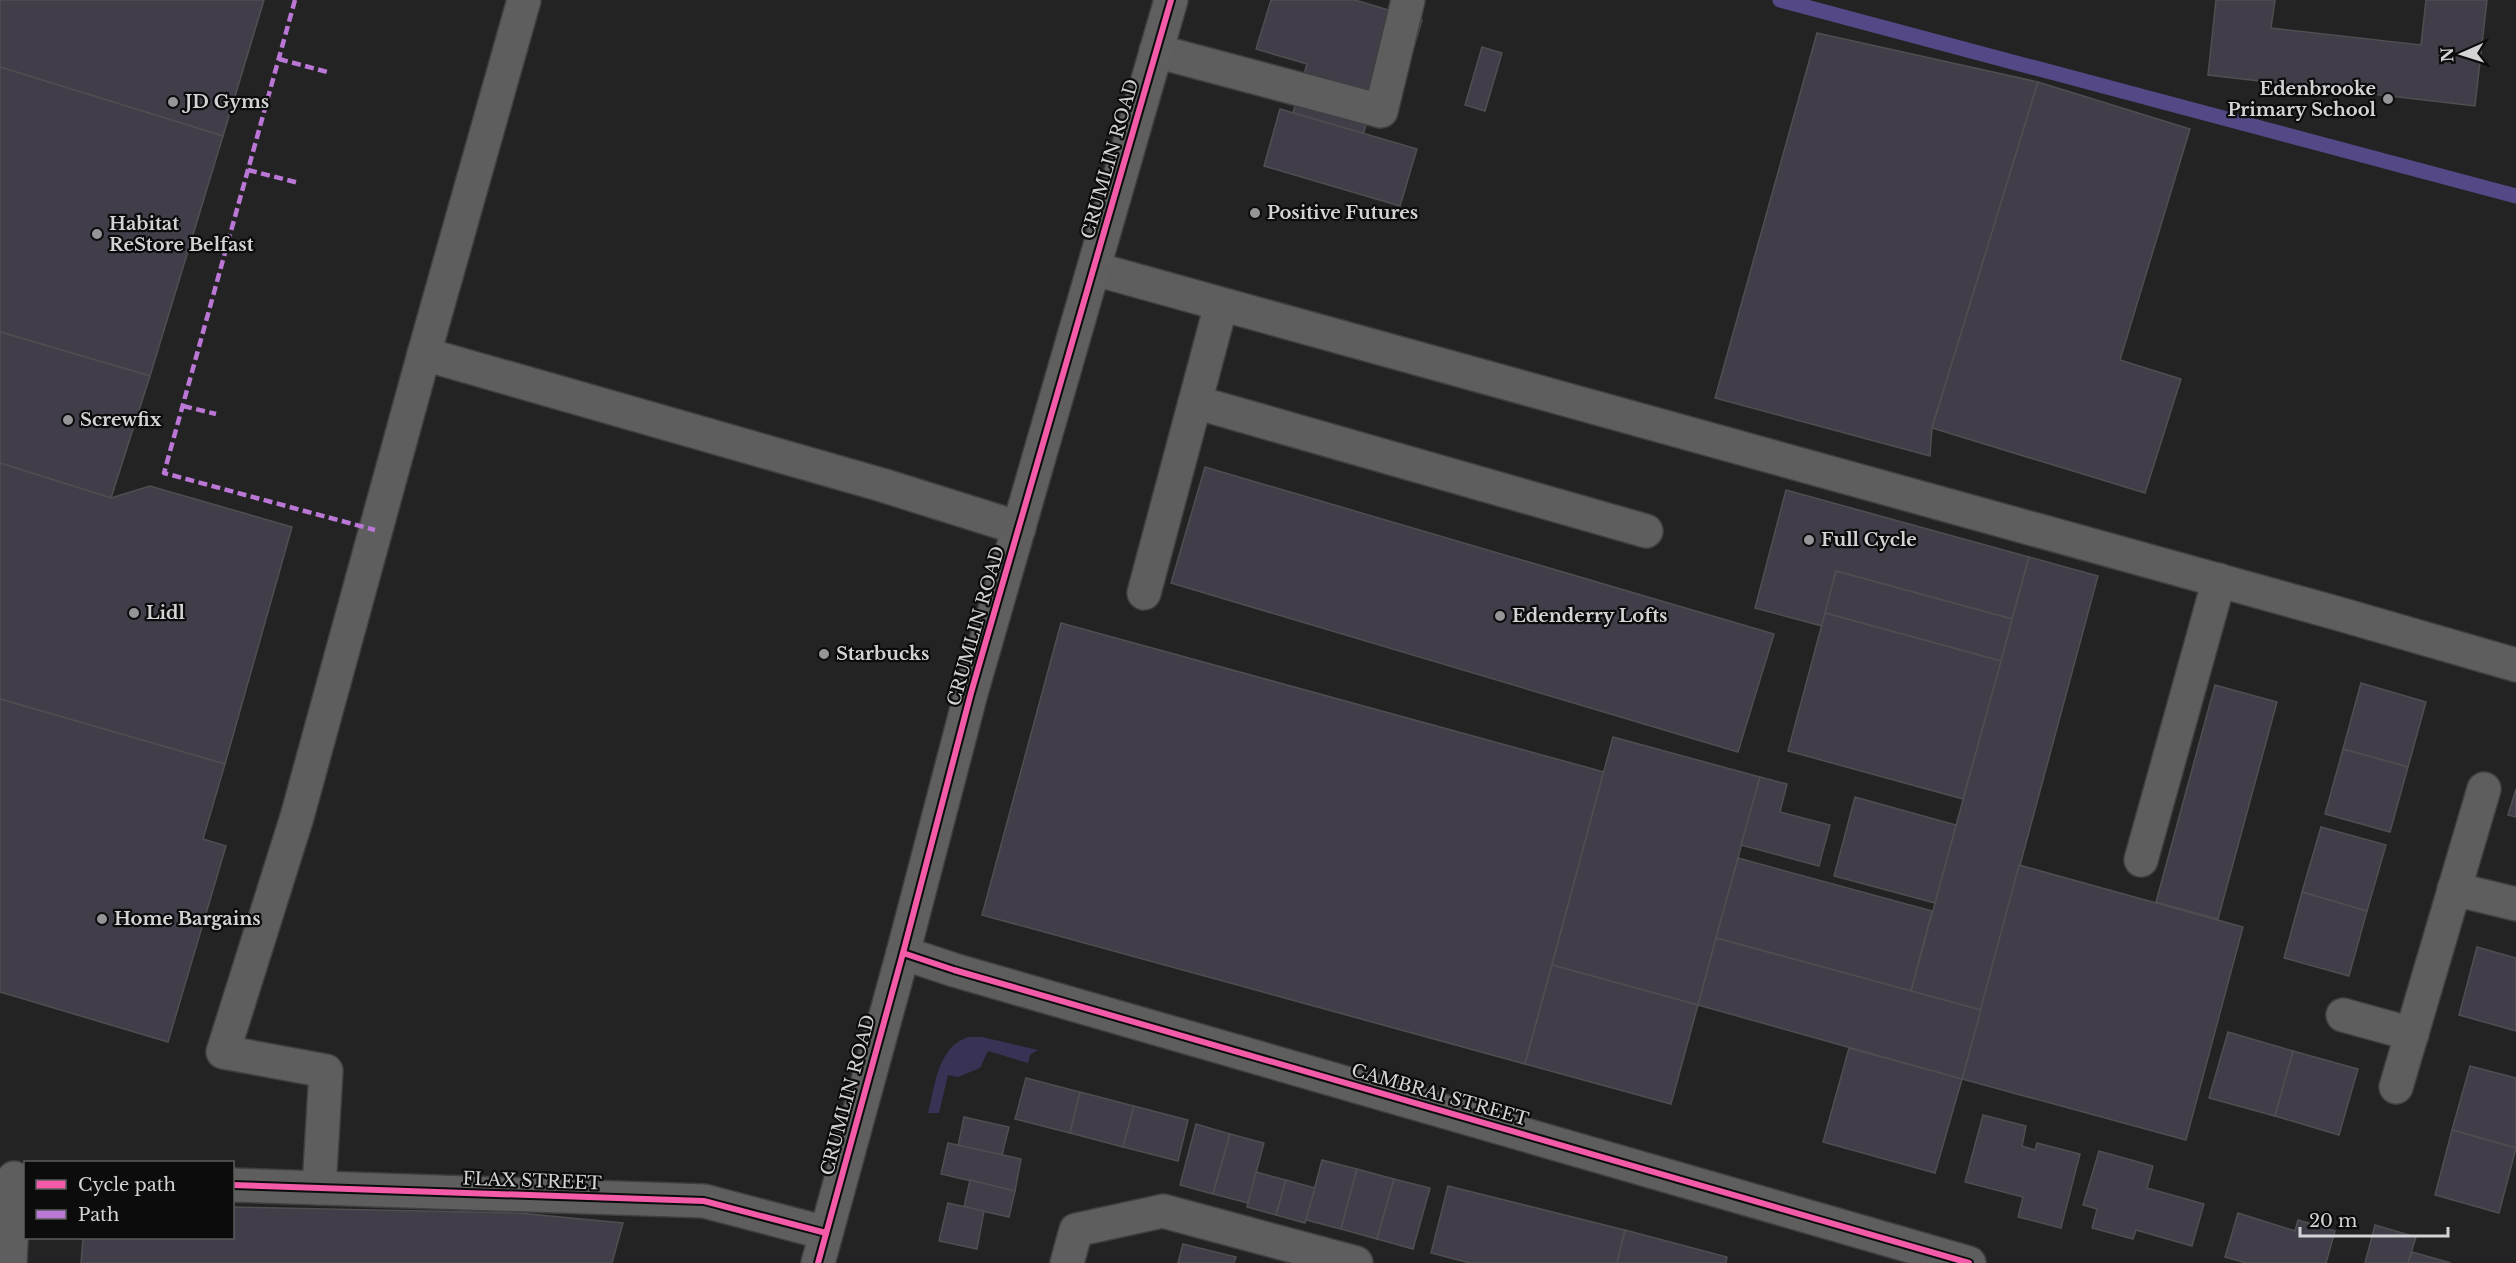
<svg xmlns="http://www.w3.org/2000/svg" width="2516" height="1263" viewBox="0 0 2516 1263" font-family="'Libre Baskerville',serif">
  <rect width="100%" height="100%" fill="#232324"/>
  <path fill="#383255" d="M 969,1037 L 982,1037 L 1038,1050 L 1030,1055 L 1028,1063 L 988,1051 L 980,1068 L 958,1077 L 948,1075 L 939,1113 L 928,1113 C 935,1086 938,1045 969,1037 Z"/>
  <g fill="none" stroke-linecap="round" stroke-linejoin="round">
    <path stroke="#544986" stroke-width="15" d="M 1780,0 L 2516,196"/>
  </g>
  <g fill="#413e4a" stroke="#4f4e50" stroke-width="1.5">
    <path d="M 0,0 L 264,0 L 223,136 L 0,67 Z"/>
    <path d="M 1271,0 L 1355,0 L 1422,20 L 1402,87 L 1380,80 L 1362,138 L 1292,116 L 1307,64 L 1256,49 Z"/>
    <path d="M 2216,0 L 2275,0 L 2271,28 L 2421,45 L 2426,0 L 2487,0 L 2475,106 L 2208,75 Z"/>
    <path d="M 1817,33 L 2038,82 L 1932,428 L 1930,456 L 1715,398 Z"/>
    <path d="M 1482,47 L 1502,53 L 1485,111 L 1465,105 Z"/>
    <path d="M 0,67 L 223,136 L 150,376 L 0,332 Z"/>
    <path d="M 2038,82 L 2190,129 L 2120,360 L 2181,379 L 2145,493 L 1932,428 Z"/>
    <path d="M 1280,109 L 1417,149 L 1400,206 L 1264,166 Z"/>
    <path d="M 0,332 L 150,376 L 111,498 L 0,463 Z"/>
    <path d="M 0,463 L 111,498 L 150,486 L 292,527 L 225,764 L 0,699 Z"/>
    <path d="M 1205,467 L 1774,634 L 1738,752 L 1171,583 Z"/>
    <path d="M 1786,490 L 2029,557 L 2012,619 L 1836,571 L 1822,626 L 1755,608 Z"/>
    <path d="M 2029,557 L 2098,576 L 1981,1010 L 1911,991 Z"/>
    <path d="M 1836,571 L 2012,619 L 2001,661 L 1825,613 Z"/>
    <path d="M 1825,613 L 2001,661 L 1963,799 L 1788,751 Z"/>
    <path d="M 1061,623 L 1604,772 L 1525,1064 L 982,915 Z"/>
    <path d="M 2361,683 L 2426,702 L 2408,767 L 2343,749 Z"/>
    <path d="M 2215,685 L 2277,702 L 2218,919 L 2156,902 Z"/>
    <path d="M 0,699 L 225,764 L 203,839 L 226,846 L 168,1042 L 0,992 Z"/>
    <path d="M 1613,737 L 1760,777 L 1698,1005 L 1552,965 Z"/>
    <path d="M 2343,749 L 2408,767 L 2390,832 L 2325,814 Z"/>
    <path d="M 1760,777 L 1787,784 L 1780,812 L 1830,825 L 1819,866 L 1741,845 Z"/>
    <path d="M 2516,789 L 2516,817 L 2508,815 Z"/>
    <path d="M 1855,797 L 1956,825 L 1935,903 L 1834,876 Z"/>
    <path d="M 2321,827 L 2386,845 L 2367,911 L 2302,892 Z"/>
    <path d="M 1738,858 L 1932,911 L 1911,991 L 1716,938 Z"/>
    <path d="M 2019,865 L 2243,927 L 2186,1140 L 1962,1079 Z"/>
    <path d="M 2302,892 L 2367,911 L 2349,976 L 2284,958 Z"/>
    <path d="M 1716,938 L 1981,1010 L 1962,1079 L 1698,1005 Z"/>
    <path d="M 2477,947 L 2516,958 L 2516,1031 L 2459,1015 Z"/>
    <path d="M 1552,965 L 1698,1005 L 1671,1104 L 1525,1064 Z"/>
    <path d="M 2228,1032 L 2293,1051 L 2275,1116 L 2209,1098 Z"/>
    <path d="M 1849,1048 L 1962,1079 L 1935,1173 L 1823,1142 Z"/>
    <path d="M 2293,1051 L 2358,1069 L 2339,1135 L 2275,1116 Z"/>
    <path d="M 2470,1066 L 2516,1078 L 2516,1148 L 2452,1130 Z"/>
    <path d="M 1026,1078 L 1080,1092 L 1070,1133 L 1015,1119 Z"/>
    <path d="M 1080,1092 L 1134,1106 L 1123,1147 L 1070,1133 Z"/>
    <path d="M 1134,1106 L 1188,1120 L 1178,1161 L 1123,1147 Z"/>
    <path d="M 1983,1115 L 2026,1126 L 2022,1146 L 2035,1150 L 2037,1143 L 2080,1154 L 2061,1228 L 2018,1217 L 2023,1197 L 1965,1182 Z"/>
    <path d="M 964,1117 L 1009,1127 L 1002,1155 L 958,1146 Z"/>
    <path d="M 1196,1124 L 1230,1134 L 1213,1194 L 1180,1185 Z"/>
    <path d="M 2452,1130 L 2516,1148 L 2499,1213 L 2435,1195 Z"/>
    <path d="M 1230,1134 L 1264,1143 L 1248,1203 L 1213,1194 Z"/>
    <path d="M 948,1143 L 1021,1159 L 1015,1191 L 941,1174 Z"/>
    <path d="M 2099,1151 L 2153,1166 L 2147,1188 L 2204,1204 L 2192,1246 L 2136,1230 L 2133,1239 L 2092,1228 L 2097,1209 L 2083,1205 Z"/>
    <path d="M 1322,1160 L 1357,1169 L 1341,1229 L 1306,1220 Z"/>
    <path d="M 1357,1169 L 1394,1179 L 1377,1239 L 1341,1229 Z"/>
    <path d="M 1256,1172 L 1286,1180 L 1276,1215 L 1247,1207 Z"/>
    <path d="M 1394,1179 L 1430,1188 L 1413,1249 L 1377,1239 Z"/>
    <path d="M 970,1180 L 1015,1191 L 1009,1217 L 964,1207 Z"/>
    <path d="M 1286,1180 L 1315,1188 L 1305,1223 L 1276,1215 Z"/>
    <path d="M 1448,1186 L 1625,1230 L 1617,1263 L 1470,1263 L 1431,1253 Z"/>
    <path d="M 948,1203 L 984,1211 L 977,1249 L 939,1241 Z"/>
    <path d="M 232,1207 L 519,1213 L 623,1223 L 612,1263 L 81,1263 L 83,1238 L 232,1238 Z"/>
    <path d="M 2238,1213 L 2295,1231 L 2298,1220 L 2335,1231 L 2326,1263 L 2246,1263 L 2225,1257 Z"/>
    <path d="M 2375,1225 L 2416,1237 L 2408,1263 L 2365,1263 Z"/>
    <path d="M 1625,1230 L 1727,1257 L 1726,1263 L 1617,1263 Z"/>
    <path d="M 1183,1244 L 1236,1257 L 1234,1263 L 1178,1263 Z"/>
    <path d="M 2412,1252 L 2451,1263 L 2408,1263 Z"/>
  </g>
  <g fill="none" stroke-linecap="round" stroke-linejoin="round">
    <defs>
      <g id="minor">
        <path d="M 1156,51 L 1381,111 L 1408,0"/>
        <path d="M 1095,269 L 2336,613 L 2516,665"/>
        <path d="M 424,354 L 882,485 L 1019,528"/>
        <path d="M 1195,402 L 1646,531"/>
        <path d="M 1144,593 L 1221,305"/>
        <path d="M 2141,860 L 2219,580"/>
        <path d="M 2454,889 L 2516,904"/>
        <path d="M 903,953 L 954,970 L 1969,1263"/>
        <path d="M 2343,1015 L 2412,1034"/>
        <path d="M 2396,1087 L 2484,789"/>
        <path d="M 232,1185 L 704,1201 L 826,1233"/>
        <path d="M 319,1188 L 326,1071 L 223,1052 L 297,817 L 424,354 L 524,0"/>
        <path d="M 10,1263 L 14,1178"/>
        <path d="M 1067,1263 L 1076,1230 L 1163,1211 L 1356,1263"/>
      </g>
      <path id="major" d="M 818,1263 L 903,953 L 971,693 L 1171,0"/>
    </defs>
    <use href="#minor" stroke="#3f3f40" stroke-width="36"/>
    <use href="#major" stroke="#3f3f40" stroke-width="36"/>
    <use href="#minor" stroke="#5e5e5f" stroke-width="33"/>
    <use href="#major" stroke="#5f5f60" stroke-width="33"/>
    <g stroke="#ba77d6" stroke-width="4.5" stroke-dasharray="9 4.5" stroke-linecap="butt">
      <path d="M 295,0 L 164,473 L 375,530"/>
      <path d="M 279,59 L 331,73"/>
      <path d="M 248,170 L 299,183"/>
      <path d="M 183,406 L 216,414"/>
    </g>
    <defs>
      <g id="cycleway">
        <path d="M 903,953 L 954,970 L 1969,1263"/>
        <path d="M 232,1185 L 704,1201 L 826,1233"/>
        <path d="M 818,1263 L 903,953 L 971,693 L 1171,0"/>
      </g>
    </defs>
    <use href="#cycleway" stroke="#0c0c0d" stroke-width="10"/>
    <use href="#cycleway" stroke="#f35aa7" stroke-width="6"/>
  </g>
  <g fill="#959597" stroke="#0c0c0d" stroke-width="2">
    <circle cx="2388" cy="99" r="6"/>
    <circle cx="173" cy="102" r="6"/>
    <circle cx="1255" cy="213" r="6"/>
    <circle cx="97" cy="234" r="6"/>
    <circle cx="68" cy="420" r="6"/>
    <circle cx="1809" cy="540" r="6"/>
    <circle cx="134" cy="613" r="6"/>
    <circle cx="1500" cy="616" r="6"/>
    <circle cx="824" cy="654" r="6"/>
    <circle cx="102" cy="919" r="6"/>
  </g>
  <g text-anchor="middle" stroke-width="4.5" stroke-linejoin="round" paint-order="stroke">
    <g font-size="18" font-weight="bold" fill="#d3d3d5" stroke="#0c0c0d" text-anchor="start">
      <text x="2376" y="95" text-anchor="end">Edenbrooke<tspan x="2376" dy="21">Primary School</tspan></text>
      <text x="185" y="108">JD Gyms</text>
      <text x="1267" y="219">Positive Futures</text>
      <text x="109" y="230">Habitat<tspan x="109" dy="21">ReStore Belfast</tspan></text>
      <text x="80" y="426">Screwfix</text>
      <text x="1821" y="546">Full Cycle</text>
      <text x="146" y="619">Lidl</text>
      <text x="1512" y="622">Edenderry Lofts</text>
      <text x="836" y="660">Starbucks</text>
      <text x="114" y="925">Home Bargains</text>
    </g>
    <g font-size="18" fill="#d3d3d5" stroke="#0c0c0d">
      <text transform="translate(1110 159) rotate(-74)" y="6">CRUMLIN ROAD</text>
      <text transform="translate(976 626) rotate(-74)" y="6">CRUMLIN ROAD</text>
      <text transform="translate(848 1095) rotate(-75)" y="6">CRUMLIN ROAD</text>
      <text transform="translate(1440 1095) rotate(16)" y="6">CAMBRAI STREET</text>
      <text transform="translate(532 1181) rotate(2)" y="6">FLAX STREET</text>
    </g>
  </g>
  <rect x="24" y="1161" width="210" height="78" fill="#0c0c0d" stroke="#5c5c5d" stroke-width="1.5"/>
  <rect x="36" y="1180" width="30" height="9" fill="#f35aa7" stroke="#5c5c5d" stroke-width="1.5"/>
  <text x="78" y="1191" font-size="18" fill="#d3d3d5">Cycle path</text>
  <rect x="36" y="1210" width="30" height="9" fill="#ba77d6" stroke="#5c5c5d" stroke-width="1.5"/>
  <text x="78" y="1221" font-size="18" fill="#d3d3d5">Path</text>
  <g transform="translate(2462 54) rotate(267)" stroke="#0c0c0d" stroke-width="4.5" paint-order="stroke">
  <path d="M0-4.5L10 22L0 15L-10 22Z" fill="#d3d3d5"/>
  <text y="-9" font-size="16" font-weight="bold" text-anchor="middle" fill="#d3d3d5">N</text>
  </g>
  <path d="M2300 1227v9h148v-9" fill="none" stroke="#d3d3d5" stroke-width="3"/>
  <text x="2309" y="1227" font-size="18" fill="#d3d3d5" stroke="#0c0c0d" stroke-width="4.5" paint-order="stroke">20 m</text>
</svg>
